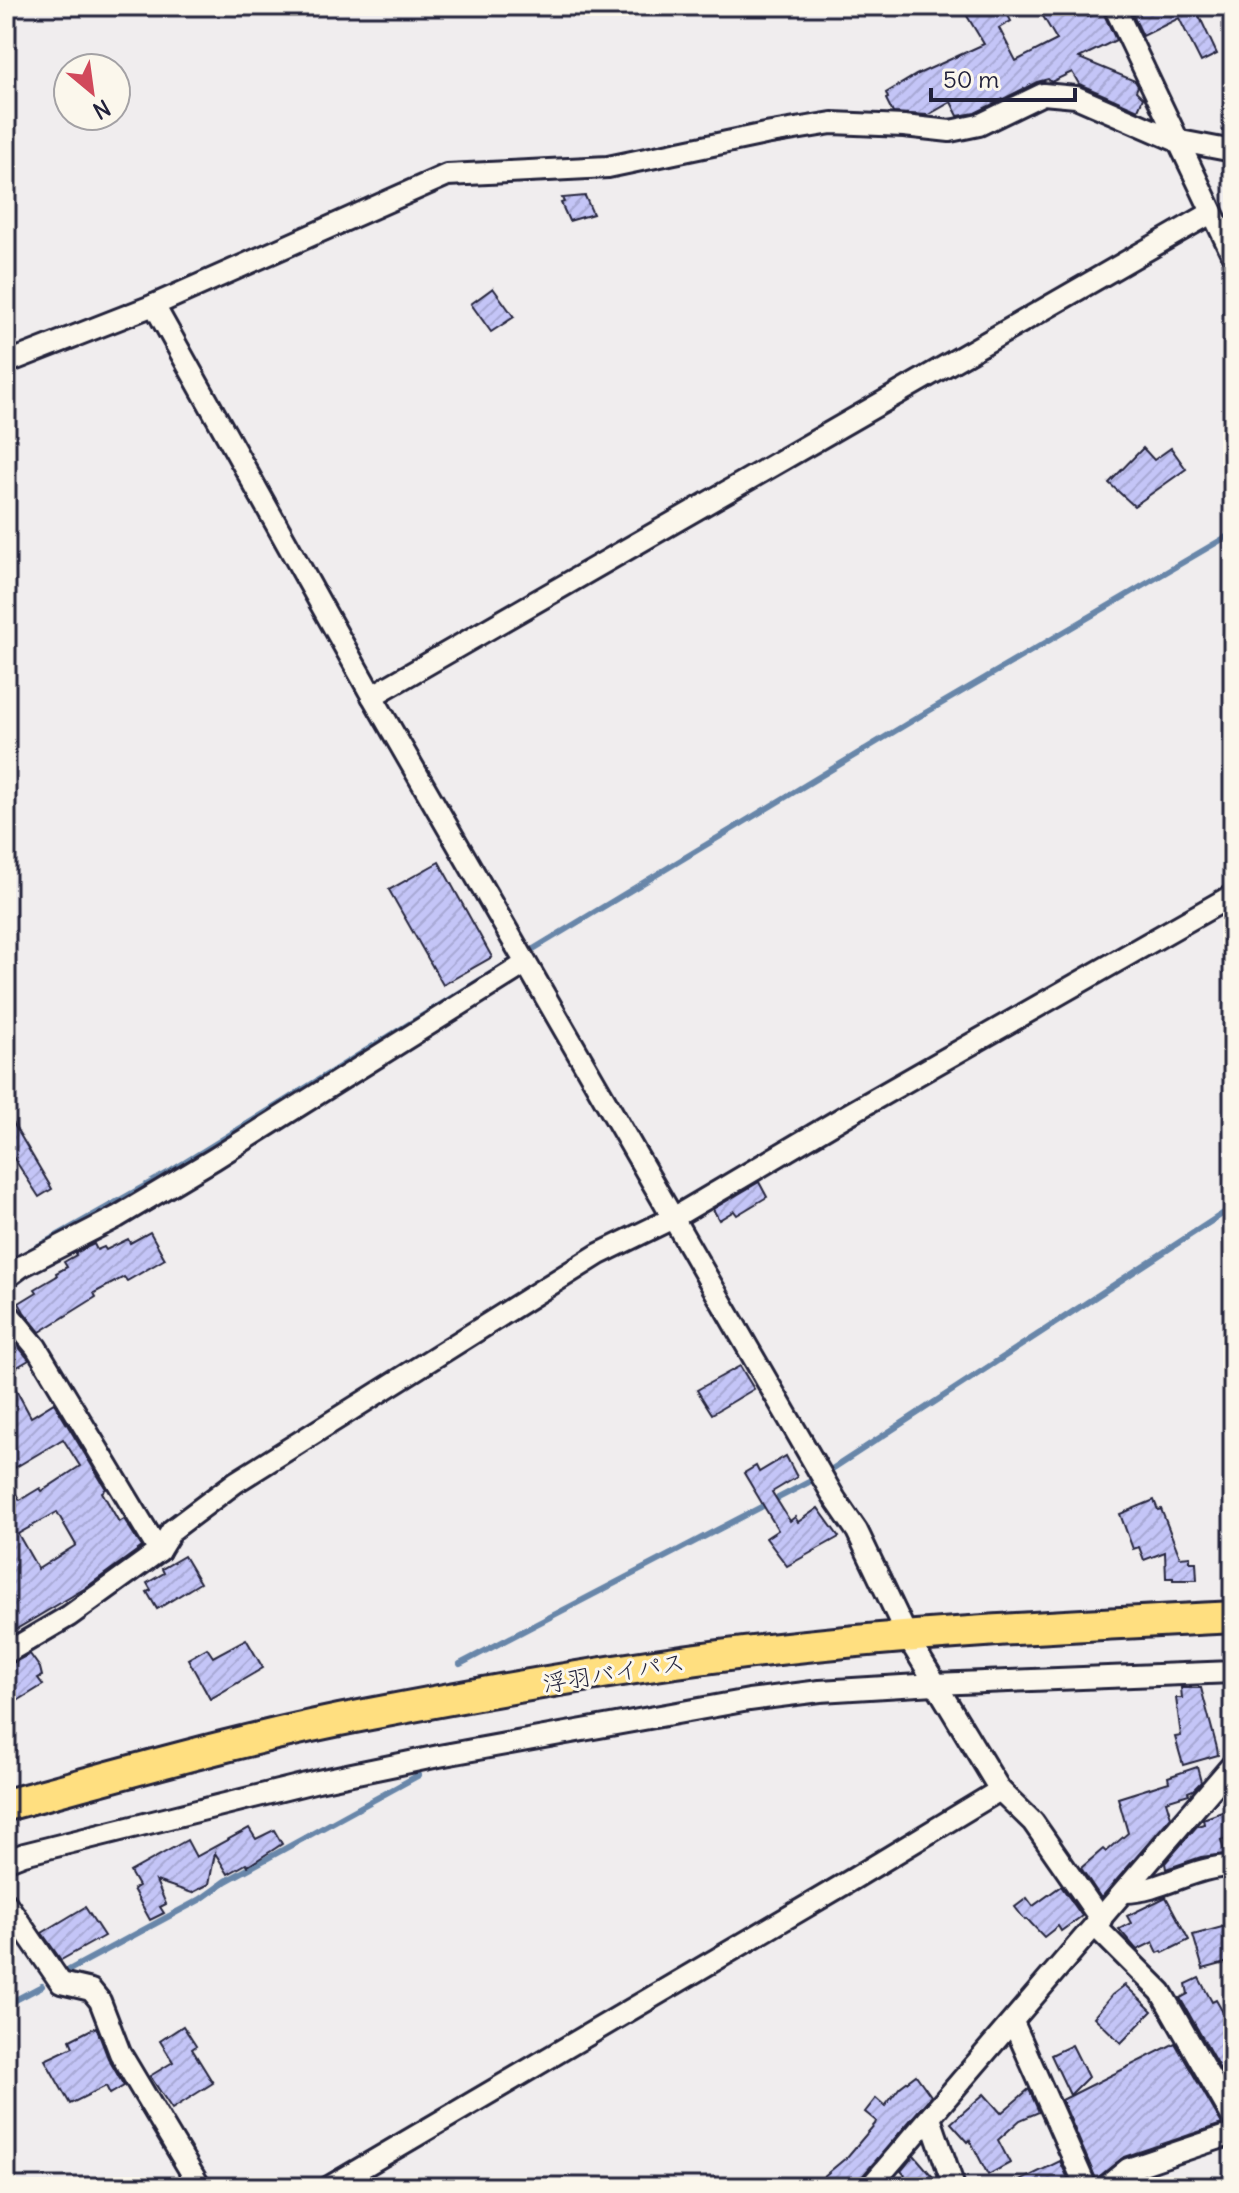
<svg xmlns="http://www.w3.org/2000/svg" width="1239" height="2193" viewBox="0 0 1239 2193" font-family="Delius,'Klee One',sans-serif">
  <defs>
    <pattern id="building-hatch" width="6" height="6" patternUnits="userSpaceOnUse" patternTransform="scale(2)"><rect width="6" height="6" fill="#c4c5f7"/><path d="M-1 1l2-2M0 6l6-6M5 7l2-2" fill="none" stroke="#a8a9d5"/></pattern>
  </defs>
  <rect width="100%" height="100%" fill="#f0edee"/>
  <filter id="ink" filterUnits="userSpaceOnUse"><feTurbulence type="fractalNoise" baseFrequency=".0125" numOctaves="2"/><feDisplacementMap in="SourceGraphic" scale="16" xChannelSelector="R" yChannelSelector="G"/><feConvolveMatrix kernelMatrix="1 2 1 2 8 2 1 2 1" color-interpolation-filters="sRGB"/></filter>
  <g filter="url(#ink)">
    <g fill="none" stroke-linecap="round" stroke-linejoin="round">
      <g stroke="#6786a9" stroke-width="6">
        <path d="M 530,951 L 920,716 L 1233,533"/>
        <path d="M 26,1253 L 171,1171 L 511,961"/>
        <path d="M 832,1469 L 1233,1207"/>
        <path d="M 460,1664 L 809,1482"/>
        <path d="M 69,1970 L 201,1899 L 226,1881 L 419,1775"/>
        <path d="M 6,2005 L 42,1986"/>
      </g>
    </g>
    <g fill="url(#building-hatch)" stroke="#22223b" stroke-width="2" fill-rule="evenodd">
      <path d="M 961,6 L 1003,6 L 1011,21 L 999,28 L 1016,61 L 1057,40 L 1037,6 L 1083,6 L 1088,17 L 1102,10 L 1116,40 L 1079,58 L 1135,81 L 1138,86 L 1136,91 L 1143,98 L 1138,110 L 1079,84 L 1072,72 L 1051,82 L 1048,79 L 1037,82 L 975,113 L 958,116 L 951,102 L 928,115 L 893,113 L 886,99 L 888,98 L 886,93 L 916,75 L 984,44 Z"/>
      <path d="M 1146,6 L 1203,6 L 1196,9 L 1217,54 L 1201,62 L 1179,18 L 1143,36 L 1132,13 Z"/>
      <path d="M 585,196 L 593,214 L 569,221 L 561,203 L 564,202 L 562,198 Z"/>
      <path d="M 493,288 L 514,317 L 491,332 L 471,304 Z"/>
      <path d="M 1143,448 L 1154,460 L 1171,448 L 1186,469 L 1134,506 L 1109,483 Z"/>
      <path d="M 439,862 L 492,957 L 443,985 L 389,890 Z"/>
      <path d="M 6,1111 L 52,1189 L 39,1197 L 6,1146 Z"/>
      <path d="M 759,1182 L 767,1197 L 737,1215 L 734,1211 L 719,1220 L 713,1209 Z"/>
      <path d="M 150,1232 L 165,1259 L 127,1281 L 124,1277 L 94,1293 L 96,1297 L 40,1332 L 24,1312 L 19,1303 L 37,1292 L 35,1289 L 57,1276 L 56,1273 L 67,1267 L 64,1262 L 76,1255 L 75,1253 L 94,1244 L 97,1250 L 104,1247 L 106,1250 L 128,1239 L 130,1243 Z"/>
      <path d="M 6,1331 L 29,1360 L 7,1373 L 31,1417 L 54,1403 L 106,1489 L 102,1492 L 119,1522 L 124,1519 L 142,1547 L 84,1589 L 13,1631 L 6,1618 L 6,1480 L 20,1500 L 40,1488 L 42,1491 L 80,1466 L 63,1439 L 6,1473 ZM 57,1512 L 76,1545 L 38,1569 L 18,1534 Z"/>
      <path d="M 740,1366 L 754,1389 L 712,1414 L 697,1390 Z"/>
      <path d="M 786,1456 L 797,1477 L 772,1492 L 790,1521 L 795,1517 L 798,1522 L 818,1508 L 839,1537 L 787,1566 L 766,1538 L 778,1530 L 744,1473 L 756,1466 L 759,1472 Z"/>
      <path d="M 1154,1500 L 1158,1510 L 1161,1509 L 1180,1557 L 1190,1556 L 1190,1562 L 1196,1562 L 1197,1580 L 1173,1580 L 1173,1578 L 1166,1578 L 1165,1552 L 1144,1560 L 1139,1547 L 1133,1549 L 1120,1514 Z"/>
      <path d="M 184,1556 L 200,1583 L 157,1609 L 147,1592 L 151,1590 L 147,1583 L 164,1573 L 162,1569 Z"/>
      <path d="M 246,1639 L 263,1668 L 210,1699 L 188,1659 L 207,1648 L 213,1657 Z"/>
      <path d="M 30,1654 L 40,1668 L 42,1676 L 38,1678 L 43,1685 L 6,1708 L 6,1666 Z"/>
      <path d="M 1181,1688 L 1201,1688 L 1217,1748 L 1218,1755 L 1183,1765 L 1175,1737 L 1181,1736 L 1176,1698 L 1182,1698 Z"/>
      <path d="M 1197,1767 L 1201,1782 L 1193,1790 L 1188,1792 L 1189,1794 L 1166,1801 L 1171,1817 L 1101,1898 L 1081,1868 L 1103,1849 L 1106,1852 L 1128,1833 L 1118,1798 L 1169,1782 L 1168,1777 Z"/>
      <path d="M 1233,1808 L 1233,1836 L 1221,1840 L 1225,1854 L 1201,1857 L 1166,1869 L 1165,1863 L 1197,1826 L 1204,1824 L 1203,1819 Z"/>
      <path d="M 249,1828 L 256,1839 L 274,1830 L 282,1844 L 248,1866 L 246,1864 L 228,1874 L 215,1853 L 209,1884 L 192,1893 L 156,1881 L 166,1904 L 160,1907 L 164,1913 L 150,1920 L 133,1889 L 138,1886 L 130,1872 L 187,1840 L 196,1857 Z"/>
      <path d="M 1061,1886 L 1082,1916 L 1061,1931 L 1058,1926 L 1044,1937 L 1027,1919 L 1025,1920 L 1015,1907 L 1027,1898 L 1033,1906 Z"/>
      <path d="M 1166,1897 L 1189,1940 L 1163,1953 L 1162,1951 L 1158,1953 L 1153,1942 L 1137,1950 L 1119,1929 L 1131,1923 L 1127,1916 Z"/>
      <path d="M 85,1907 L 104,1936 L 61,1960 L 42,1933 Z"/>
      <path d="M 1233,1924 L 1233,1961 L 1203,1969 L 1193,1935 Z"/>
      <path d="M 1199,1978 L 1212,2002 L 1216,2000 L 1233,2030 L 1233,2092 L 1180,1998 L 1188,1994 L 1186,1984 Z"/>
      <path d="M 1125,1985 L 1152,2011 L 1121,2043 L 1094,2017 L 1112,1995 Z"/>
      <path d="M 183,2026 L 196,2046 L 192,2049 L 213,2083 L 172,2109 L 150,2076 L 173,2062 L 160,2041 Z"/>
      <path d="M 96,2027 L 108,2058 L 124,2086 L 110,2094 L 106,2086 L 70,2104 L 45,2060 L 73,2047 L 70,2040 Z"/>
      <path d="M 1175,2043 L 1222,2124 L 1124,2157 L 1096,2179 L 1062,2100 Z"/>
      <path d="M 1072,2045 L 1088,2077 L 1070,2095 L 1051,2055 Z"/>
      <path d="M 916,2075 L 931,2096 L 860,2179 L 857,2187 L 811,2187 L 847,2157 L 875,2124 L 876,2121 L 865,2112 L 876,2098 L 885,2106 L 900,2087 Z"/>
      <path d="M 1029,2089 L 1039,2112 L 1020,2120 L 998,2140 L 1010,2163 L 988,2175 L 970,2140 L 968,2142 L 951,2123 L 984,2094 L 1001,2113 Z"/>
      <path d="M 914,2155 L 939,2184 L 940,2187 L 915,2187 L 901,2171 Z"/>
      <path d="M 1060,2161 L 1072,2187 L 1007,2187 Z"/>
    </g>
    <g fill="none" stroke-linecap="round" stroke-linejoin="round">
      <defs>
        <g id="minor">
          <path d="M 1114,6 L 1233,256"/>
          <path d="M 154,305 L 372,696 L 835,1499 L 857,1531 L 908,1638 L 1000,1790 L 1033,1822 L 1101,1920"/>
          <path d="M 6,363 L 154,305 L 447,175 L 608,167 L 765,134 L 832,123 L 904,126 L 950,131 L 979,125 L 1043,94 L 1076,97 L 1175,140 L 1233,151"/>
          <path d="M 372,696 L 1211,213"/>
          <path d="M 6,1278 L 22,1266 L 117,1217 L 214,1159 L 525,964"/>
          <path d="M 6,1311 L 36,1347 L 159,1551"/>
          <path d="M 6,1653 L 69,1616 L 159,1551 L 172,1530 L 236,1482 L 599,1254 L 673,1218 L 847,1115 L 1233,895"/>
          <path d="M 6,1861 L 24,1854 L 318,1781 L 439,1756 L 749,1700 L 820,1691 L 935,1684 L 1233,1672"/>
          <path d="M 1125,1892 C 1163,1891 1193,1866 1233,1866"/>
          <path d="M 6,1903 L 61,1983 L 91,1990 L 100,2001 L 120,2053 L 200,2187"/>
          <path d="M 1095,1926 L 1161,1992 L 1233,2118"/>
          <path d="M 1013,2022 L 1086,2187"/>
          <path d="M 930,2118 L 954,2187"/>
          <path d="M 329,2187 L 853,1879 L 1000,1790"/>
          <path d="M 870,2187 L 1233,1764"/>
          <path d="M 1106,2187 L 1128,2169 L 1223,2137 L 1233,2137"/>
        </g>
        <path id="highway" d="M 6,1805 C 126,1773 247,1737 370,1714 C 505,1688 641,1664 778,1649 C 929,1632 1081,1625 1233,1617"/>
      </defs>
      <use href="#minor" stroke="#22223b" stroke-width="26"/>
      <use href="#highway" stroke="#22223b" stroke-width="36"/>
      <use href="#minor" stroke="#fbf7ec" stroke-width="20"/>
      <use href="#highway" stroke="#ffdf80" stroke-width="30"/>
    </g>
  </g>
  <g text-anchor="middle" stroke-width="6" stroke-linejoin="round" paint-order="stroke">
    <g font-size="24" fill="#22223b" stroke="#fbf7ec">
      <text transform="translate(614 1673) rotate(-9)" y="8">浮羽バイパス</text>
    </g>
  </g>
  <rect width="1239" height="2193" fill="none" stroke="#fbf7ec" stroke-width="32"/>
  <rect x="16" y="16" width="1207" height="2161" fill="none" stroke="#22223b" stroke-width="3" filter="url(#ink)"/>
  <g transform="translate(92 92) rotate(151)"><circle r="38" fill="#fbf7ec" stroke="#a4a2a5" stroke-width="2"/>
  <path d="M0-6L14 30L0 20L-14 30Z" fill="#d1495b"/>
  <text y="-12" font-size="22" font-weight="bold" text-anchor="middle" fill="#22223b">N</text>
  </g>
  <path d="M931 88v12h144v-12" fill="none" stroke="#22223b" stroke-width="4"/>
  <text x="943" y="88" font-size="24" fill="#22223b" stroke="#fbf7ec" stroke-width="6" paint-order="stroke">50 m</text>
</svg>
